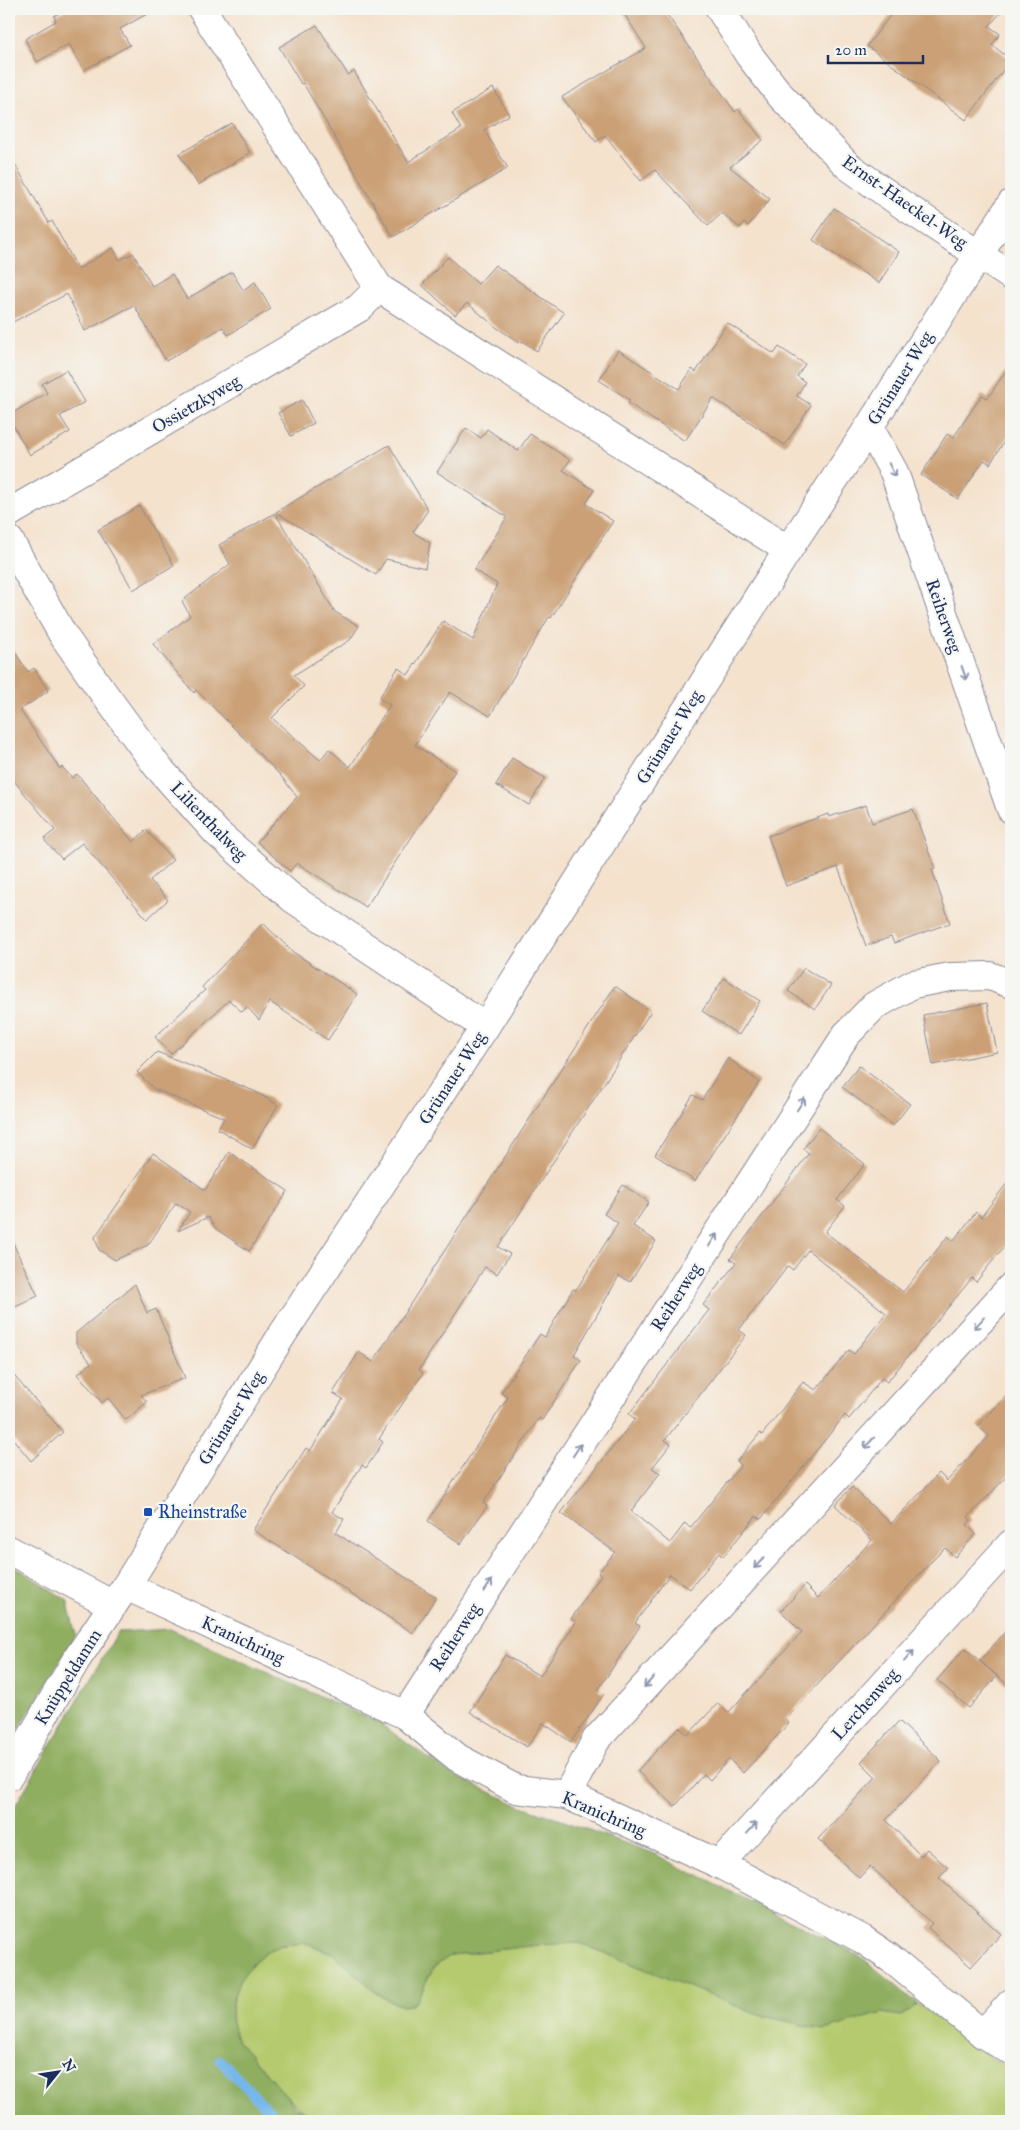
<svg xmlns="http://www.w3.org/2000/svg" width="1020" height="2130" viewBox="0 0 1020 2130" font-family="'IM FELL Great Primer',serif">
  <rect width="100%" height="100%" fill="#f6f6f2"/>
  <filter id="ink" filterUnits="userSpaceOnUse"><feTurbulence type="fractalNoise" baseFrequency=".02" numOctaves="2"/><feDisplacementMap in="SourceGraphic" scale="10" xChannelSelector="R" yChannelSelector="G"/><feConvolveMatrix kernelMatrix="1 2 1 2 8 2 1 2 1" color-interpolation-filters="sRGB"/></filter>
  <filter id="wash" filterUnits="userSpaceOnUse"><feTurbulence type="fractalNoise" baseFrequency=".0096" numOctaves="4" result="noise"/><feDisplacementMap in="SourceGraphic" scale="20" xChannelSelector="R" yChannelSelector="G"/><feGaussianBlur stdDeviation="1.12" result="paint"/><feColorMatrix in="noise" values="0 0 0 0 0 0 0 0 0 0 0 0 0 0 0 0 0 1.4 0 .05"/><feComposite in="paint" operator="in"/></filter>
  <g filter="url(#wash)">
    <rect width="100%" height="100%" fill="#f4e2cd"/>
    <path fill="#b5ca6e" stroke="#687c66" d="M 306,1943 L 332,1953 L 382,1997 L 402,2006 L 410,2005 L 417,2000 L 433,1968 L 451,1955 L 539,1945 L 580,1943 L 756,2014 L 824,2030 L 882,2013 L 901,2016 L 909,2011 L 917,2003 L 967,2041 L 1011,2071 L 1011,2121 L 316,2121 C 292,2104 274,2082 254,2059 C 249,2053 240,2046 237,2039 C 222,2009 238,1970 265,1952 C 277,1944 292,1944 306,1943 Z"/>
    <g fill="#90ae61" stroke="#566e60">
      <path d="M 9,1563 L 67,1600 L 76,1635 L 9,1745 Z"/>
      <path d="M 170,1629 L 379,1723 L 449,1773 L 514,1803 L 650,1852 L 859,1955 L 917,2003 L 909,2011 L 901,2016 L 882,2013 L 824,2030 L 756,2014 L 580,1943 L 539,1945 L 451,1955 L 433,1968 L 417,2000 L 410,2005 L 402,2006 L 382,1997 L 332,1953 L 306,1943 L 282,1945 L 265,1952 L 253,1963 L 239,1981 L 232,2003 L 231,2018 L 237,2040 L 296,2107 L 316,2121 L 9,2121 L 9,1816 L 118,1632 Z"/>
    </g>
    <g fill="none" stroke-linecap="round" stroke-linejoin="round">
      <path stroke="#75b7ea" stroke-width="10" d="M 220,2060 L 279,2121"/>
    </g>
    <g id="blocks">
      <g fill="#cba076" fill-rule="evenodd">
        <path d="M 67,9 L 156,9 L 120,29 L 130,45 L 84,70 L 69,44 L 37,62 L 25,39 L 56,21 L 54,16 Z"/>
        <path d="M 621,9 L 663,9 L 735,112 L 738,109 L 763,140 L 730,167 L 770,199 L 748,226 L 744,223 L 740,228 L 722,213 L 708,226 L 655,170 L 641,181 L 605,135 L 596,142 L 562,97 L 646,48 Z"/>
        <path d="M 895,9 L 1004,9 L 989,26 L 1000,34 L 992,45 L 1011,60 L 966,120 L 867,46 Z"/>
        <path d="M 317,25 L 348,75 L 354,71 L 408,162 L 461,129 L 452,113 L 493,88 L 509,115 L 484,130 L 508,168 L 393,237 L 303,83 L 301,84 L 279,47 Z"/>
        <path d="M 232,123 L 250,153 L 198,185 L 179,154 Z"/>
        <path d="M 9,154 L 49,223 L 52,221 L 78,269 L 113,248 L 120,260 L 133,253 L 152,286 L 172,274 L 187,299 L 232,272 L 243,290 L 255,282 L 271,309 L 228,335 L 223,327 L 166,361 L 134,305 L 85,331 L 67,294 L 9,324 Z"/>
        <path d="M 834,208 L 899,252 L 879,283 L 813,240 Z"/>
        <path d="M 448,257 L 478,284 L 495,265 L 564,313 L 537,351 L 522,341 L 520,343 L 496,327 L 467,303 L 455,315 L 422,285 Z"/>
        <path d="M 727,323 L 774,354 L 779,347 L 805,364 L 797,376 L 805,382 L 797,396 L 811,405 L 785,445 L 713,398 L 685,441 L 628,403 L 630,400 L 599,380 L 618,350 L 679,389 L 692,369 L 696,372 Z"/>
        <path d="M 1011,363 L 1011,431 L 990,464 L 984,460 L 958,499 L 921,475 L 947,434 L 953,438 L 982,395 L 988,398 Z"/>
        <path d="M 66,370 L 85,402 L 60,416 L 70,432 L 30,455 L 9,418 L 9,415 L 47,393 L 42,384 Z"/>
        <path d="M 302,400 L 314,423 L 291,436 L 278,413 Z"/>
        <path d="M 466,428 L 481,438 L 487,429 L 518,451 L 530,434 L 570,460 L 563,470 L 594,490 L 586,504 L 613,521 L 551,618 L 549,617 L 490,716 L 450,692 L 415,745 L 455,771 L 366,907 L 297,863 L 290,871 L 257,842 L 297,797 L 281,776 L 247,741 L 196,690 L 194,693 L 153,644 L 190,616 L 182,601 L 230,564 L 219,545 L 275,513 L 335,612 L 359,626 L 350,640 L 294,675 L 304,686 L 272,718 L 320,760 L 329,749 L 350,767 L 390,705 L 379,698 L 398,668 L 408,675 L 443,621 L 473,640 L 497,584 L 474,570 L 507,517 L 437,472 Z"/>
        <path d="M 389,445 L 428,510 L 413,532 L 430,543 L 425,568 L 386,559 L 376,575 L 276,512 Z"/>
        <path d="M 139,506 L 174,565 L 133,590 L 98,530 Z"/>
        <path d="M 9,643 L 28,672 L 34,668 L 48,691 L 20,710 L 60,769 L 62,767 L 72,778 L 77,774 L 133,842 L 146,830 L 173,860 L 150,880 L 168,900 L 147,919 L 82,843 L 62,859 L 45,841 L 45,838 L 55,830 L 9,775 Z"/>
        <path d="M 512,758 L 545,778 L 529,805 L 496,785 Z"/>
        <path d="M 866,805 L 872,823 L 913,809 L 935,869 L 932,870 L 950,923 L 894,943 L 891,937 L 866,946 L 838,867 L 786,886 L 768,836 L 828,814 L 829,817 Z"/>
        <path d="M 263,923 L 293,952 L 357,994 L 328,1040 L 270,1002 L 259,1020 L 247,1007 L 242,1012 L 229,1000 L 171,1054 L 155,1037 L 205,990 L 202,987 Z"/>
        <path d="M 804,968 L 831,985 L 815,1009 L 788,991 Z"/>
        <path d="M 724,978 L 760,1001 L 739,1035 L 702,1011 Z"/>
        <path d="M 615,986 L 651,1011 L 498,1247 L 510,1254 L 497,1274 L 485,1267 L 419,1370 L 423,1373 L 379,1439 L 383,1442 L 374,1456 L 366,1468 L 362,1465 L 332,1512 L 344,1519 L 336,1533 L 436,1597 L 413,1633 L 253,1530 L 306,1448 L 310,1451 L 343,1399 L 333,1393 L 359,1352 L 373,1362 Z"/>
        <path d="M 987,1003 L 997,1052 L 933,1065 L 923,1015 Z"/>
        <path d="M 157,1052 L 254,1091 L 278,1105 L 252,1149 L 218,1129 L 224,1118 L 154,1089 L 137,1072 Z"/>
        <path d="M 728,1058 L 759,1082 L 695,1181 L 655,1155 L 693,1095 L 702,1100 Z"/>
        <path d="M 859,1066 L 910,1104 L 893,1126 L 842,1087 Z"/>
        <path d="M 819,1128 L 865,1164 L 837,1200 L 845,1206 L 825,1232 L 903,1292 L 948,1236 L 953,1241 L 976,1212 L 981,1217 L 1011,1178 L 1011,1238 L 976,1282 L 972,1278 L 887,1382 L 882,1378 L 849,1419 L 845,1415 L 761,1519 L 756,1516 L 723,1557 L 719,1553 L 690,1589 L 670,1574 L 635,1623 L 640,1626 L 598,1690 L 604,1694 L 571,1742 L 543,1723 L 527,1747 L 470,1712 L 505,1655 L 540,1676 L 576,1622 L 571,1619 L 601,1575 L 598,1573 L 615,1552 L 561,1513 L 635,1419 L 629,1414 L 709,1310 L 703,1305 L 736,1263 L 730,1259 L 809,1153 L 803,1149 ZM 808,1250 L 886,1313 L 854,1354 L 849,1350 L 816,1390 L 803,1382 L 762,1435 L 760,1433 L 737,1461 L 741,1465 L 690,1528 L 685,1523 L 670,1543 L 631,1511 L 660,1473 L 652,1468 L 671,1444 L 665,1440 L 746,1335 L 739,1330 L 788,1266 L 793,1270 Z"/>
        <path d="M 229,1152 L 288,1191 L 249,1251 L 216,1229 L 208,1217 L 178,1231 L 190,1212 L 176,1203 L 148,1245 L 115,1260 L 99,1250 L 95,1237 L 153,1153 L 205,1190 Z"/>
        <path d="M 623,1185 L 649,1202 L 633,1226 L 656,1241 L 630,1282 L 619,1276 L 574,1355 L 581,1360 L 542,1420 L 539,1418 L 483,1503 L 487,1506 L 461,1544 L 428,1521 L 508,1397 L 501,1393 L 540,1334 L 545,1337 L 573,1289 L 576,1290 L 618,1223 L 604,1214 Z"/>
        <path d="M 9,1235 L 38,1296 L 9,1310 Z"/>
        <path d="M 135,1284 L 147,1313 L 156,1309 L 185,1378 L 141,1395 L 147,1402 L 126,1420 L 108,1398 L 102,1403 L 78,1374 L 91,1363 L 76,1343 L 76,1333 Z"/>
        <path d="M 9,1370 L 63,1432 L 31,1461 L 9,1434 Z"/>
        <path d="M 1011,1391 L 1011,1472 L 968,1517 L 971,1520 L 967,1525 L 976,1534 L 955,1557 L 945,1548 L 929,1564 L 785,1720 L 789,1723 L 743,1773 L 729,1759 L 710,1780 L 704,1774 L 675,1806 L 637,1771 L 679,1727 L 688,1735 L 718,1703 L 728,1713 L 802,1632 L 781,1611 L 805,1585 L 818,1598 L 872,1540 L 835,1505 L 852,1487 L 891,1524 L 939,1473 L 947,1481 L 989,1436 L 978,1426 Z"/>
        <path d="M 1011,1625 L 1011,1688 L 980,1661 Z"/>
        <path d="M 965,1648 L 997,1676 L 969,1708 L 937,1680 Z"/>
        <path d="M 899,1721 L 941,1761 L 886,1820 L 921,1856 L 927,1849 L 948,1868 L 939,1878 L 1001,1934 L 971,1967 L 928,1928 L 932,1923 L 870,1866 L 859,1878 L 818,1839 L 876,1777 L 861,1762 Z"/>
      </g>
    </g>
  </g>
  <g filter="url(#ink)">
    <use href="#blocks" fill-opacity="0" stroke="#888896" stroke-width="1"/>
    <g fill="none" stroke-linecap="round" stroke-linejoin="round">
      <defs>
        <g id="street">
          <path d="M 202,9 L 379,288 L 788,550"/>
          <path d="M 720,9 L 749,55 L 780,95 L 848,166 L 903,205 L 1011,276"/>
          <path d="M 869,427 L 894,472 L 1011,809"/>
          <path d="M 9,513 L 359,308 L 379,288"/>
          <path d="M 9,540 L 63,635 L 97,684 L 157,766 L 217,833 L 292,898 L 485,1027"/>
          <path d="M 9,1550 L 113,1605"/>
          <path d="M 126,1586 L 405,1715 L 458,1758 L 516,1789 L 567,1795 L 719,1864 L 862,1939 L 890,1958 L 983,2034 L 1011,2051"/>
          <path d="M 405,1715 L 846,1035 L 874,1006 L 913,984 L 950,977 L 990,976 L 1011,984"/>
          <path d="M 9,1776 L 76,1660 L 126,1586 L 282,1335 L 485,1027 L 788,550 L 869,427 L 1011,204"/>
          <path d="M 567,1795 L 596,1740 L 1011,1287"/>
          <path d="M 719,1864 L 1011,1544"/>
          <path d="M 983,2034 L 1011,2003"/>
        </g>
      </defs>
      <use href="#street" stroke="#888896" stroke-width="30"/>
      <use href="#street" stroke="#fff" stroke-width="28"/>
    </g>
    <defs><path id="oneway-shaft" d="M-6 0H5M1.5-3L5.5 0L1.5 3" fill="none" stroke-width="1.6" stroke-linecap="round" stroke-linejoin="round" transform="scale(1.25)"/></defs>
    <g stroke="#8d97ae">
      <use href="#oneway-shaft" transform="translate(892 470) rotate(64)"/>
      <use href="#oneway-shaft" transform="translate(964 673) rotate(71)"/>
      <use href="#oneway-shaft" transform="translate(801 1104) rotate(-57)"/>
      <use href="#oneway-shaft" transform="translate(713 1240) rotate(-57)"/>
      <use href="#oneway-shaft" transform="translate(979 1323) rotate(132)"/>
      <use href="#oneway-shaft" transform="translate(869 1443) rotate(133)"/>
      <use href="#oneway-shaft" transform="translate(577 1450) rotate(-57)"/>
      <use href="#oneway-shaft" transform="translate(759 1563) rotate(133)"/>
      <use href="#oneway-shaft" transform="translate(488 1586) rotate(-57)"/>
      <use href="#oneway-shaft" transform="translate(909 1656) rotate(-48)"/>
      <use href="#oneway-shaft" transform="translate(649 1682) rotate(133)"/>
      <use href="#oneway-shaft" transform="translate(752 1828) rotate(-48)"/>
    </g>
  </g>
  <rect fill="#1a4fb4" stroke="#f6f6f2" stroke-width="2" x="143" y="1507" width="10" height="10" rx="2.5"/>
  <g text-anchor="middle" stroke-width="4.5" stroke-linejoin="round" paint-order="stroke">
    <g font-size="18" fill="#1b2f5e" stroke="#f6f6f2">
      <text transform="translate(905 202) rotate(35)" y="6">Ernst-Haeckel-Weg</text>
      <text transform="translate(900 378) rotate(-58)" y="6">Grünauer Weg</text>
      <text transform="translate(196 404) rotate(-30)" y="6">Ossietzkyweg</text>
      <text transform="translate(944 616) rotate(71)" y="6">Reiherweg</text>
      <text transform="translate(669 737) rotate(-58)" y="6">Grünauer Weg</text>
      <text transform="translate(209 821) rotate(46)" y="6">Lilienthalweg</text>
      <text transform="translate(452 1078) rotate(-57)" y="6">Grünauer Weg</text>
      <text transform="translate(676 1297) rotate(-57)" y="6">Reiherweg</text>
      <text transform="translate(231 1418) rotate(-58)" y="6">Grünauer Weg</text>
      <text transform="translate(455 1637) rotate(-57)" y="6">Reiherweg</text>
      <text transform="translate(243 1640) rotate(25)" y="6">Kranichring</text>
      <text transform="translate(68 1677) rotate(-58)" y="6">Knüppeldamm</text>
      <text transform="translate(865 1704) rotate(-48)" y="6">Lerchenweg</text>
      <text transform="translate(604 1814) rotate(23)" y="6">Kranichring</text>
    </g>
    <g font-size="18" fill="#164399" stroke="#f6f6f2" text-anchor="start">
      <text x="158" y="1518">Rheinstraße</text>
    </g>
  </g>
  <rect width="1020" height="2130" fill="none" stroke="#f6f6f2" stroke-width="30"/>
  <g transform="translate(58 2072) rotate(60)" stroke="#f6f6f2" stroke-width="4" paint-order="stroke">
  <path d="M0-4L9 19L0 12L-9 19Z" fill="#1b2f5e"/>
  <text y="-8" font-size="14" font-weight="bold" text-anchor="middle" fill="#1b2f5e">N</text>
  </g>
  <path d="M828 55v8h95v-8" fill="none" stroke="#1b2f5e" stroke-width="2.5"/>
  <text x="835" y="55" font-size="15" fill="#1b2f5e" stroke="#f6f6f2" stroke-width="4" paint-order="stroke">20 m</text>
</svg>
